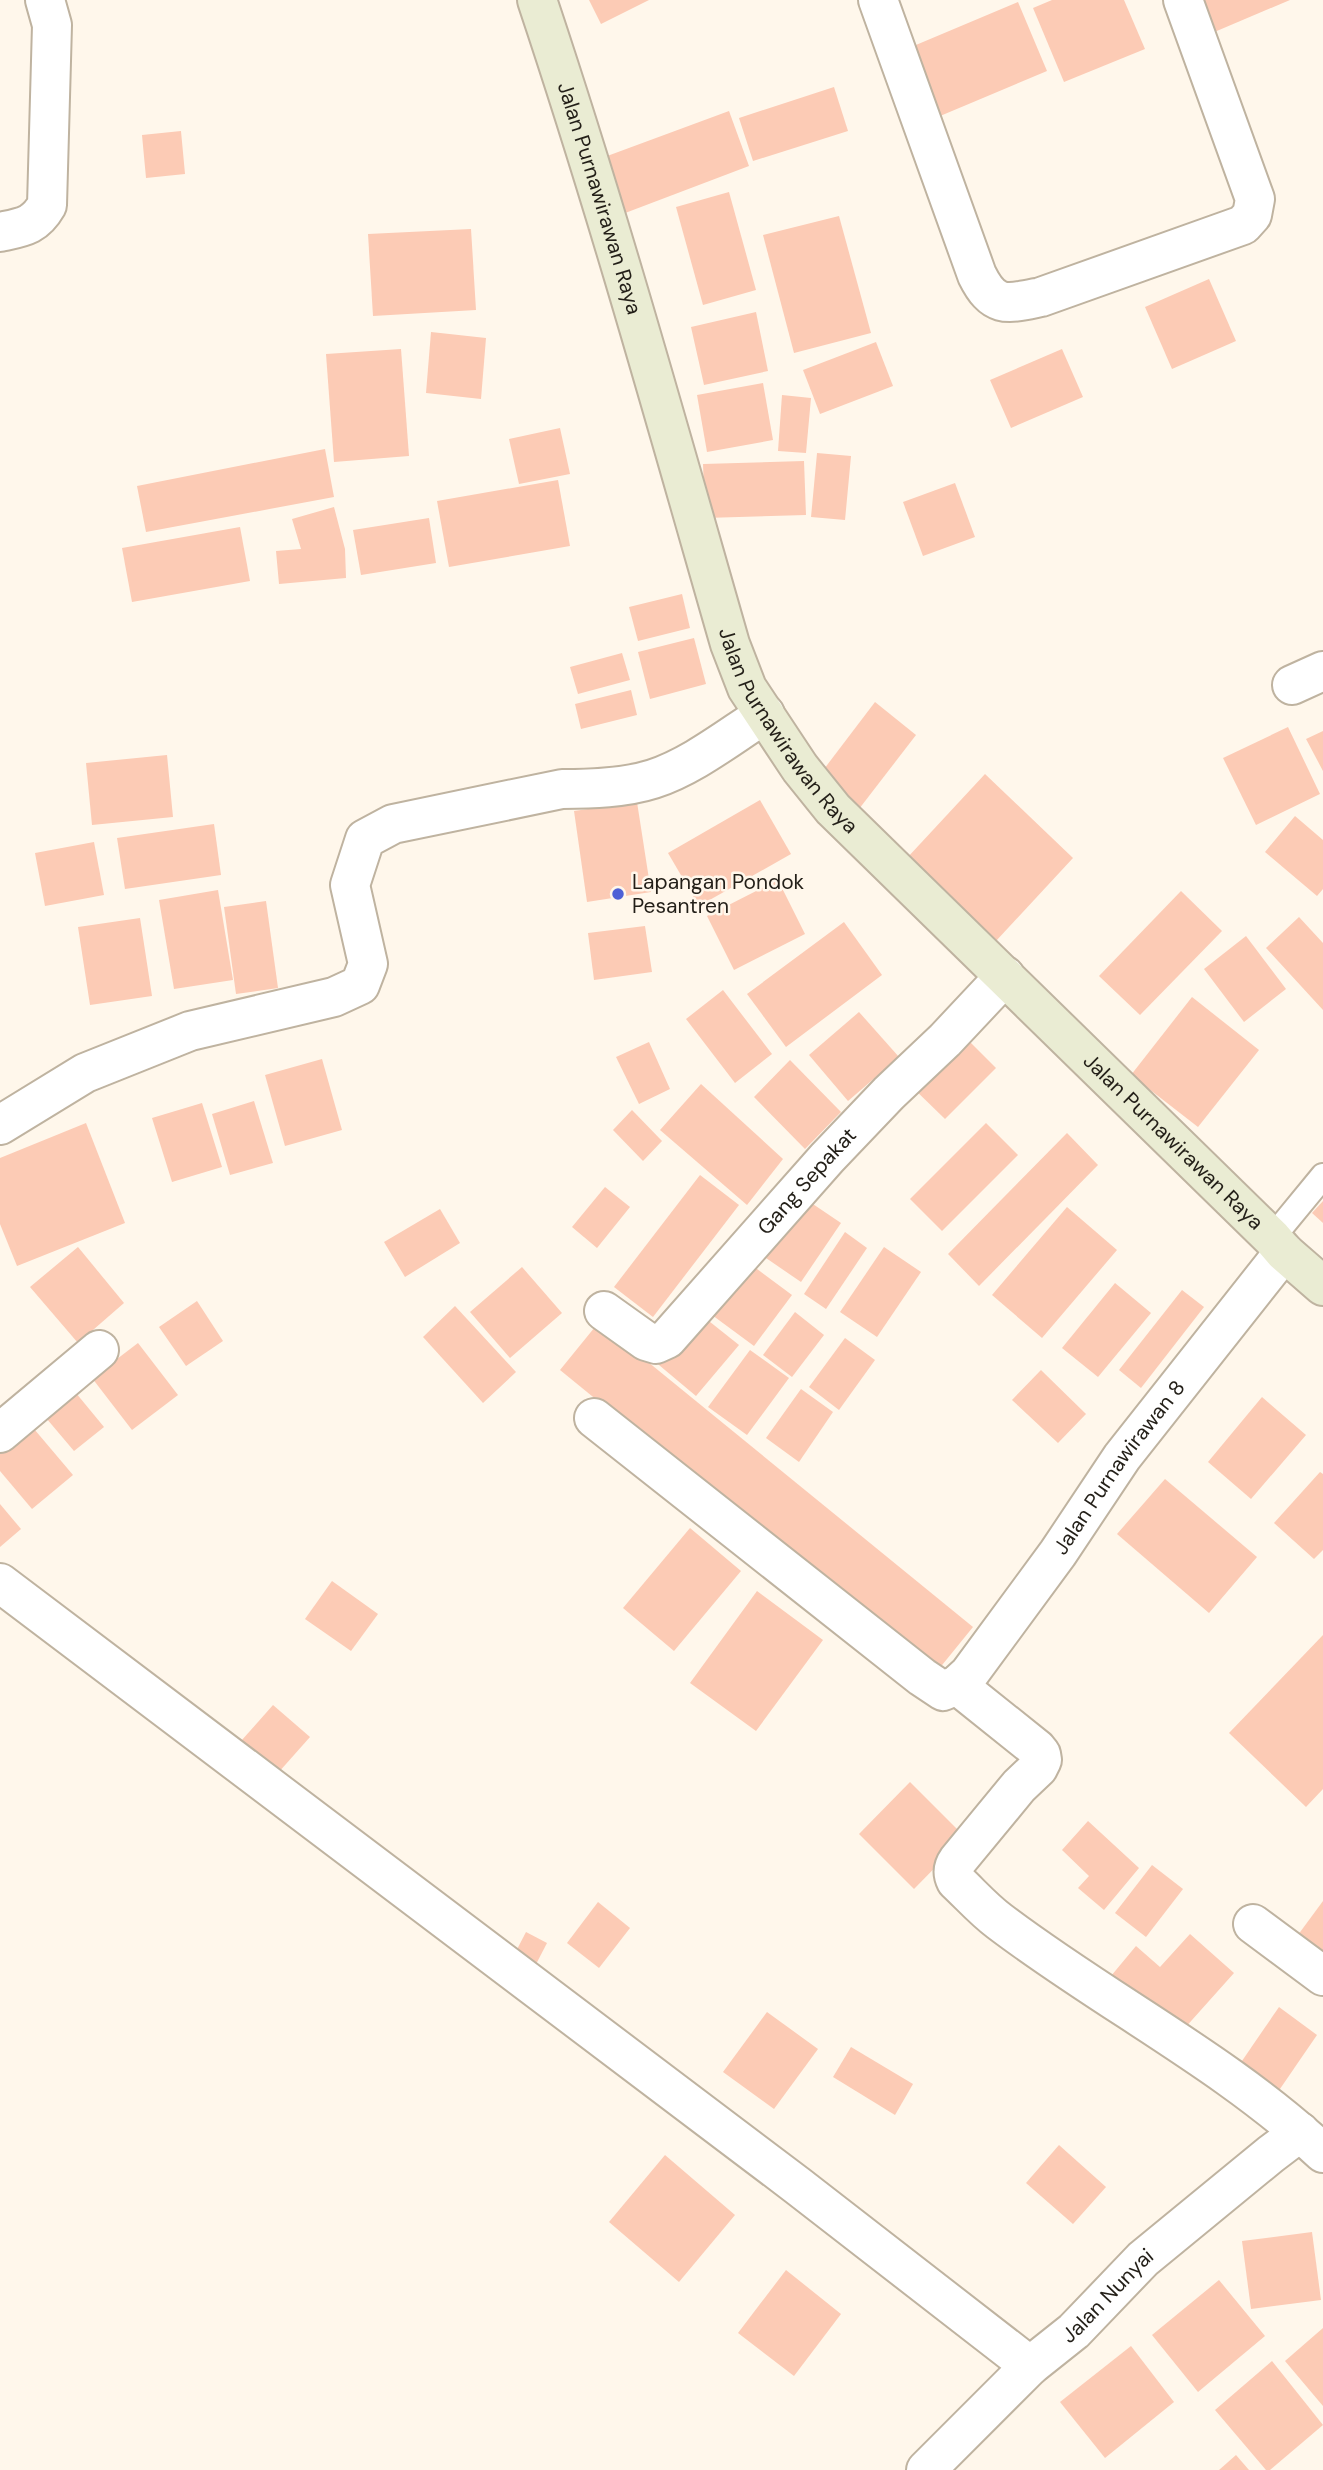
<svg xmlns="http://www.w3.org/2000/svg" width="1323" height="2470" viewBox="0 0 1323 2470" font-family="'DM Sans',sans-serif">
  <rect width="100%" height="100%" fill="#fff7eb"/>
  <g fill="#fccbb5">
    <path d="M 589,0 L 649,0 L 601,24 Z"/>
    <path d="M 1052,0 L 1124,0 L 1145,49 L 1064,82 L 1033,8 Z"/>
    <path d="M 1190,0 L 1290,0 L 1205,36 Z"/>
    <path d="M 1018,2 L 1047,71 L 933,119 L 904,50 Z"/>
    <path d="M 834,87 L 848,131 L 753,161 L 739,118 Z"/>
    <path d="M 729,111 L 749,166 L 612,218 L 591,162 Z"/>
    <path d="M 181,131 L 185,174 L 146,178 L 142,135 Z"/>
    <path d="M 729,192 L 756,290 L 703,305 L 676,207 Z"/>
    <path d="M 839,216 L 871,333 L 794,353 L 763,235 Z"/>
    <path d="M 471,229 L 476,310 L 373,316 L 368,234 Z"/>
    <path d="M 1209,279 L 1236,341 L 1172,369 L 1145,307 Z"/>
    <path d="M 756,312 L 768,371 L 704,385 L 691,327 Z"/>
    <path d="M 431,332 L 486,338 L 481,399 L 426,393 Z"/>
    <path d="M 876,342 L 893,386 L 820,414 L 803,370 Z"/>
    <path d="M 401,349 L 409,456 L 334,462 L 326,354 Z"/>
    <path d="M 1062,349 L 1083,397 L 1011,428 L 990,380 Z"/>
    <path d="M 763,383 L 773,440 L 707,452 L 697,395 Z"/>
    <path d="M 782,395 L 811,398 L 806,453 L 778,451 Z"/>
    <path d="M 560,428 L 570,474 L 519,484 L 509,439 Z"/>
    <path d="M 325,449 L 334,497 L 146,532 L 137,486 Z"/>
    <path d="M 817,453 L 851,456 L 845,520 L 811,517 Z"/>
    <path d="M 804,461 L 806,515 L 705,518 L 703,464 Z"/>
    <path d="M 558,480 L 570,546 L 449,567 L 437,501 Z"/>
    <path d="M 955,483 L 975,537 L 923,556 L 903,502 Z"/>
    <path d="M 334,507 L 345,549 L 346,578 L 279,584 L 276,551 L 301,549 L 292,519 Z"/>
    <path d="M 429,518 L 436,563 L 361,575 L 353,530 Z"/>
    <path d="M 240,527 L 250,581 L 132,602 L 122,548 Z"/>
    <path d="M 682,594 L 690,628 L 638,641 L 629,607 Z"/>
    <path d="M 694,638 L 706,684 L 650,699 L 638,652 Z"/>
    <path d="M 622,653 L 630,680 L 578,694 L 570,667 Z"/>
    <path d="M 631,690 L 637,715 L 581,729 L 575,704 Z"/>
    <path d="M 875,702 L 916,735 L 859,809 L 818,777 Z"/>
    <path d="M 1288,727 L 1320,794 L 1256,825 L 1223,758 Z"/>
    <path d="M 1323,731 L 1323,771 L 1306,739 Z"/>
    <path d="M 167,755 L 173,817 L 92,825 L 86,763 Z"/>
    <path d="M 985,774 L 1073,858 L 996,941 L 907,858 Z"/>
    <path d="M 760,800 L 791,854 L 699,906 L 668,853 Z"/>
    <path d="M 637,802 L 651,892 L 587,902 L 574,811 Z"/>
    <path d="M 1295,816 L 1323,840 L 1323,889 L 1317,896 L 1265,852 Z"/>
    <path d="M 214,824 L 221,875 L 125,889 L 117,838 Z"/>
    <path d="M 94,842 L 104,895 L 45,906 L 35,853 Z"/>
    <path d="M 778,880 L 805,934 L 734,970 L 707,916 Z"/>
    <path d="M 218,890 L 233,980 L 174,989 L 159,900 Z"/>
    <path d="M 1181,891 L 1222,931 L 1140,1015 L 1099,976 Z"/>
    <path d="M 266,901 L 278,988 L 236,994 L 224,907 Z"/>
    <path d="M 1299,917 L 1323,943 L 1323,1010 L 1266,948 Z"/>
    <path d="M 140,918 L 152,996 L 90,1005 L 78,927 Z"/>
    <path d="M 844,922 L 882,975 L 786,1047 L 747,994 Z"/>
    <path d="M 645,926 L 652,972 L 594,980 L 588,933 Z"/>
    <path d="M 1246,936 L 1286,989 L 1244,1022 L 1204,969 Z"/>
    <path d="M 723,990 L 772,1054 L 735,1083 L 686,1019 Z"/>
    <path d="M 1192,997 L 1259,1050 L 1198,1127 L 1131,1075 Z"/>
    <path d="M 859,1012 L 899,1057 L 848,1101 L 809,1055 Z"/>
    <path d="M 958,1030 L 996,1068 L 945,1119 L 907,1082 Z"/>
    <path d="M 649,1042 L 670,1089 L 639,1104 L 616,1057 Z"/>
    <path d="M 322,1059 L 342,1130 L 285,1146 L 265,1075 Z"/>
    <path d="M 790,1060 L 841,1112 L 805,1149 L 754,1097 Z"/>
    <path d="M 701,1084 L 783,1159 L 747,1205 L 660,1130 Z"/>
    <path d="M 254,1101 L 273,1163 L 230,1175 L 212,1114 Z"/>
    <path d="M 202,1103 L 222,1167 L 172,1182 L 152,1118 Z"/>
    <path d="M 632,1110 L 662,1141 L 643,1161 L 613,1130 Z"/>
    <path d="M 86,1123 L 125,1223 L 17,1266 L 0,1224 L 0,1158 Z"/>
    <path d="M 986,1123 L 1018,1155 L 942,1231 L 910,1199 Z"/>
    <path d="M 1067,1133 L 1098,1165 L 979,1286 L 948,1254 Z"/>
    <path d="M 700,1175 L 739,1205 L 653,1317 L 614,1287 Z"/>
    <path d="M 605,1187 L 630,1207 L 597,1248 L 572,1227 Z"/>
    <path d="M 801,1196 L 841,1223 L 801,1282 L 760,1254 Z"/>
    <path d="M 1323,1201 L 1323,1223 L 1312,1213 Z"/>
    <path d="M 1067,1207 L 1117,1250 L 1042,1338 L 992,1295 Z"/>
    <path d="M 440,1209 L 460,1243 L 405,1277 L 384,1242 Z"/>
    <path d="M 845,1232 L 867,1248 L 826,1309 L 804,1294 Z"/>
    <path d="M 78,1247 L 124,1303 L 78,1343 L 30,1287 Z"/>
    <path d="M 884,1247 L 921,1272 L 877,1337 L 840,1312 Z"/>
    <path d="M 749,1263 L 792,1295 L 754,1346 L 712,1315 Z"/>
    <path d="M 522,1267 L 562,1313 L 510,1358 L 470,1312 Z"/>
    <path d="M 1115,1283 L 1151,1313 L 1098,1377 L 1062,1348 Z"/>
    <path d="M 1182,1290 L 1204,1307 L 1141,1388 L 1119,1370 Z"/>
    <path d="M 197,1301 L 223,1341 L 186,1366 L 159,1327 Z"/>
    <path d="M 455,1306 L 516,1372 L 483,1403 L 423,1337 Z"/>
    <path d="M 695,1310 L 739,1345 L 696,1396 L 653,1360 Z"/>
    <path d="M 795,1312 L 824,1335 L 792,1377 L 763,1355 Z"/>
    <path d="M 599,1322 L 973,1627 L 934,1675 L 560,1370 Z"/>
    <path d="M 845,1338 L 875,1360 L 839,1410 L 809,1387 Z"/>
    <path d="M 138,1343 L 178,1395 L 132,1430 L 92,1378 Z"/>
    <path d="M 750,1350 L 789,1378 L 747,1435 L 708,1407 Z"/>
    <path d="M 1041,1370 L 1086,1414 L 1058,1443 L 1012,1400 Z"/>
    <path d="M 71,1387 L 104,1427 L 74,1451 L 41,1412 Z"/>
    <path d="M 801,1389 L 833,1412 L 799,1462 L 766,1438 Z"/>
    <path d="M 1262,1397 L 1306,1435 L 1251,1499 L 1208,1462 Z"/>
    <path d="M 29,1423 L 73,1475 L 32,1509 L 0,1471 L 0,1448 Z"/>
    <path d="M 1320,1472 L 1323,1474 L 1323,1550 L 1314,1559 L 1274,1523 Z"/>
    <path d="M 1165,1479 L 1257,1557 L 1209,1613 L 1117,1534 Z"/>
    <path d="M 0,1504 L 21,1529 L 0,1547 Z"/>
    <path d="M 690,1528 L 741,1571 L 674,1651 L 623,1608 Z"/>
    <path d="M 332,1581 L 378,1614 L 351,1651 L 305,1619 Z"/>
    <path d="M 757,1591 L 823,1640 L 756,1731 L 690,1683 Z"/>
    <path d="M 1323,1635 L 1323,1789 L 1306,1807 L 1229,1733 Z"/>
    <path d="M 273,1705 L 310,1737 L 278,1773 L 241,1741 Z"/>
    <path d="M 910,1782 L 965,1837 L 914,1889 L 859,1834 Z"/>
    <path d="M 1088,1821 L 1139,1868 L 1104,1910 L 1078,1888 L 1089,1876 L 1062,1850 Z"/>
    <path d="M 1152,1865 L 1183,1889 L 1146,1937 L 1115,1913 Z"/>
    <path d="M 1323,1901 L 1323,1959 L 1295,1939 Z"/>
    <path d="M 598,1902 L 630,1928 L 599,1968 L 567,1943 Z"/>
    <path d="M 526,1932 L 547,1943 L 533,1970 L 512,1959 Z"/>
    <path d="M 1190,1934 L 1234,1973 L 1175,2039 L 1106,1982 L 1136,1946 L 1160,1967 Z"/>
    <path d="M 1279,2007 L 1317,2035 L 1271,2102 L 1233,2074 Z"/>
    <path d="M 767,2012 L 818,2049 L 774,2109 L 723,2072 Z"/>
    <path d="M 851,2047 L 913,2084 L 895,2115 L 833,2077 Z"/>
    <path d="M 1059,2145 L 1106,2187 L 1073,2224 L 1026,2183 Z"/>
    <path d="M 665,2155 L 735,2215 L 679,2282 L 609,2222 Z"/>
    <path d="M 1312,2232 L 1321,2300 L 1251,2309 L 1242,2241 Z"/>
    <path d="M 786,2270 L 841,2314 L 794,2376 L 738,2333 Z"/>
    <path d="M 1219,2280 L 1265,2336 L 1198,2392 L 1152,2335 Z"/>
    <path d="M 1323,2328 L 1323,2406 L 1285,2361 Z"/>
    <path d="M 1131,2346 L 1174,2402 L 1105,2458 L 1060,2402 Z"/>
    <path d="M 1272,2361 L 1323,2425 L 1270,2470 L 1266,2470 L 1215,2410 Z"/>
    <path d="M 1236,2455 L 1249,2470 L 1219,2470 Z"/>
  </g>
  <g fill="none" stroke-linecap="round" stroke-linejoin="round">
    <defs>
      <path id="lane" d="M 1272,1238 L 1323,1176"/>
      <g id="street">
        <path d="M 878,0 L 977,275 C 994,309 1007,304 1041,297 L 1243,225 L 1252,215 L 1255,199 L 1183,0"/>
        <path d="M 0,232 C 23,227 35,226 47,205 L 52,25 L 45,0"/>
        <path d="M 1292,685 L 1323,671"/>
        <path d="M 0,1125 L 85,1073 L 190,1031 L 334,997 L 360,985 L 368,964 L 350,885 L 365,839 L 393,824 L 562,789 C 591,789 625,788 653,779 C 693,766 730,736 765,714"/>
        <path id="s1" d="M 604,1311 L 646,1341 L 656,1344 L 667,1339 L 827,1158 L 889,1093 L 945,1040 L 1005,976"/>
        <path id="s2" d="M 594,1418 L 922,1677 L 943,1691 L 957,1685 L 969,1674 L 1058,1553 L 1122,1457 L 1284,1252"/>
        <path d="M 0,1433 L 99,1350"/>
        <path d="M 0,1583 L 798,2186 L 1030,2366"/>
        <path d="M 957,1685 L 1037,1749 L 1041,1754 L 1042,1760 L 1038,1768 L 1019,1786 L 958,1860 C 953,1867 952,1873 956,1881 C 970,1894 983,1909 999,1921 C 1104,2001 1226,2062 1323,2153"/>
        <path d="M 1253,1924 L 1323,1976"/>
        <path id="s3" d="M 926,2470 L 1030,2366 L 1074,2331 L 1143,2259 L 1271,2154 L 1300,2132"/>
      </g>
      <g id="secondary">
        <path id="s4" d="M 537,0 C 608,212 668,428 730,644 L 747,688 L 800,768 L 833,809 L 1272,1238 L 1284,1252 L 1323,1286"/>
      </g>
    </defs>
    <use href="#lane" stroke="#bfb3a0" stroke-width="28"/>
    <use href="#street" stroke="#bfb3a0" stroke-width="42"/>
    <use href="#secondary" stroke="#bfb3a0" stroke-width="42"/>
    <use href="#lane" stroke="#fff" stroke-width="24"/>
    <use href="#street" stroke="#fff" stroke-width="38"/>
    <use href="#secondary" stroke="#eaecd3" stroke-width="38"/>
  </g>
  <circle fill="#4e61d6" stroke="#fff7eb" stroke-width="2.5" cx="618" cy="894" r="7"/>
  <g text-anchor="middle" stroke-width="5" stroke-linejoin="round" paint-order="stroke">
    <g font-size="21" fill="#231f18" stroke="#fff7eb">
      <text dy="7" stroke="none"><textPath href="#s4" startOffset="208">Jalan Purnawirawan Raya</textPath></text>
      <text dy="7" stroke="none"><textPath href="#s4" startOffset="777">Jalan Purnawirawan Raya</textPath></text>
      <text dy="7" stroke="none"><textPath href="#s4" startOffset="1344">Jalan Purnawirawan Raya</textPath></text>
      <text dy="7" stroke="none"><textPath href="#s1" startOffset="285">Gang Sepakat</textPath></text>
      <text dy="7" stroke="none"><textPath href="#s2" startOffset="730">Jalan Purnawirawan 8</textPath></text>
      <text dy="7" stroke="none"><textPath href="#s3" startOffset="252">Jalan Nunyai</textPath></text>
    </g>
    <g font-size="21" fill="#231f18" stroke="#fff7eb" text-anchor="start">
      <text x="632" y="889">Lapangan Pondok<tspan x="632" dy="24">Pesantren</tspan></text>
    </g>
  </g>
</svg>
